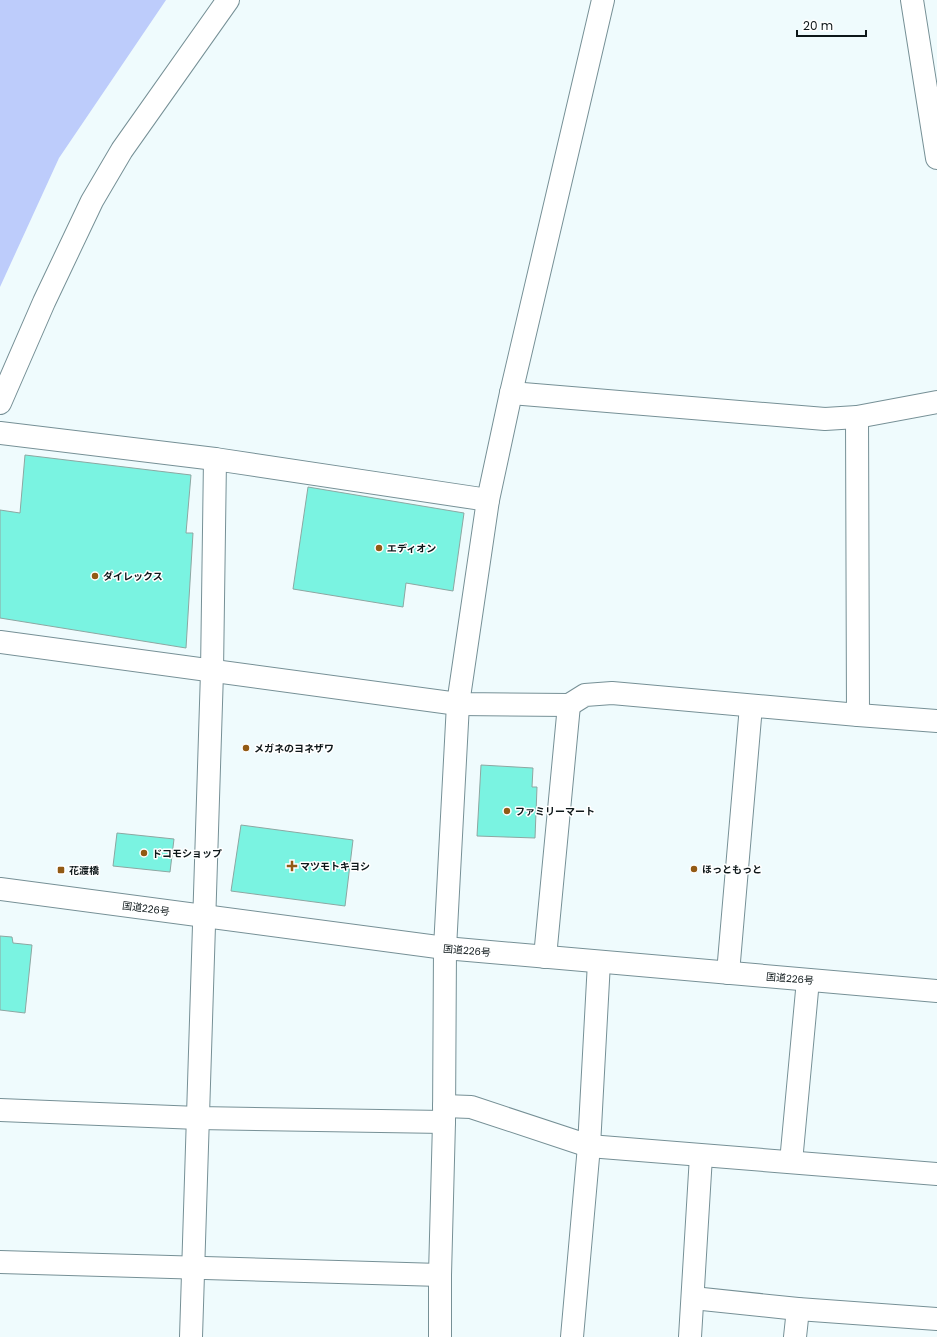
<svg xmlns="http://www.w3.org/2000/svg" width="937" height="1337" viewBox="0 0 937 1337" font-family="Poppins,'Noto Sans JP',sans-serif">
  <rect width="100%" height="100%" fill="#effbfd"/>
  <path fill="#bdccfb" d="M 0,0 L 166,0 L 59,158 L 0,287 Z"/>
  <g fill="#7af3e1" stroke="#8da7a2">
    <path d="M 25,455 L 191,475 L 186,533 L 193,533 L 186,648 L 0,618 L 0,510 L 20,513 Z"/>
    <path d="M 308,487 L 464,513 L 453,591 L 406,583 L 403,607 L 293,589 Z"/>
    <path d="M 481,765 L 533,768 L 532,787 L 537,787 L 535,838 L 477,836 Z"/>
    <path d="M 241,825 L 353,840 L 345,906 L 231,891 Z"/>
    <path d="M 117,833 L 174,839 L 170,872 L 113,866 Z"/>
    <path d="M 0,936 L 12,937 L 13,943 L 32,945 L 25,1013 L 0,1010 Z"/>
  </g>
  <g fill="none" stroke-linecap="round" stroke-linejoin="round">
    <defs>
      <g id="minor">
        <path d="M 912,0 L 937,158"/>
        <path d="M 511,393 L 825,419 L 857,417 L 937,402"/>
        <path d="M 0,403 L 44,302 L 92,201 L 122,150 L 228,0"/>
        <path d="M 857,417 L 858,715"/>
        <path d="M 0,433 L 215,459 L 488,500"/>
        <path d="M 0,642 L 458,704 L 569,705 L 585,695 L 612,693 L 858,715 L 937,721"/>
        <path d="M 545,957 L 569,705"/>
        <path d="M 728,973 L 751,706"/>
        <path d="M 444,1106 L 471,1107 L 589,1146 L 937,1174"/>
        <path d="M 0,1110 L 198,1118 L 444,1122"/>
        <path d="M 791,1162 L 808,980"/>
        <path d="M 0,1262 L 440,1275"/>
        <path d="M 693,1298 L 798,1309 L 937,1319"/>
        <path d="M 191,1337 L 212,672 L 215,459"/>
        <path d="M 440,1337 L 440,1275 L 444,1122 L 445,948 L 458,704 L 488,500 L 511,393 L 603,0"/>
        <path d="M 572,1337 L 589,1146 L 599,962"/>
        <path d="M 690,1337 L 701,1156"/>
        <path d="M 795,1337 L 798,1309"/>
      </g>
      <path id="highway" d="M 0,889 L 445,948 L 937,991"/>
    </defs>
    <use href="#minor" stroke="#769096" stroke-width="24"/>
    <use href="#highway" stroke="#769096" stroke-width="24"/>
    <use href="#minor" stroke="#fff" stroke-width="22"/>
    <use href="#highway" stroke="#fff" stroke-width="22"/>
  </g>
  <g fill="#925a14" stroke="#fff" stroke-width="1.5">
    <circle cx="379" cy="548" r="4"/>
    <circle cx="95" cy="576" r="4"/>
    <circle cx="246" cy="748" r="4"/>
    <circle cx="507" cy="811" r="4"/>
    <circle cx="144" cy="853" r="4"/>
    <path d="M290 860h4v4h4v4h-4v4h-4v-4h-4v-4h4z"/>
    <circle cx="694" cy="869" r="4"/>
    <rect x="57" y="866" width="8" height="8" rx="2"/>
  </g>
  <g text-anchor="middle" stroke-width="3" stroke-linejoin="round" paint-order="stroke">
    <g font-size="10" font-weight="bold" fill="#0d1719" stroke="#fff" text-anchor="start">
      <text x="387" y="552">エディオン</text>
      <text x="103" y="580">ダイレックス</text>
      <text x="254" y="752">メガネのヨネザワ</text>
      <text x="515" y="815">ファミリーマート</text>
      <text x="152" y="857">ドコモショップ</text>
      <text x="300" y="870">マツモトキヨシ</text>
      <text x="702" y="873">ほっともっと</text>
      <text x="69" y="874">花渡橋</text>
    </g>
    <g font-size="10" fill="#0d1719" stroke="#fff">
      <text transform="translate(146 908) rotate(8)" y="4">国道226号</text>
      <text transform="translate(467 950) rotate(5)" y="4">国道226号</text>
      <text transform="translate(790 978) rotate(5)" y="4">国道226号</text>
    </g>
  </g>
  <path d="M797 30v6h69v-6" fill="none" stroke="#0d1719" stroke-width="2"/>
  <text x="803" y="30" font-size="12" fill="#0d1719" stroke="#ffffff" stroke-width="3" paint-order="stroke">20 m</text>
</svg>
